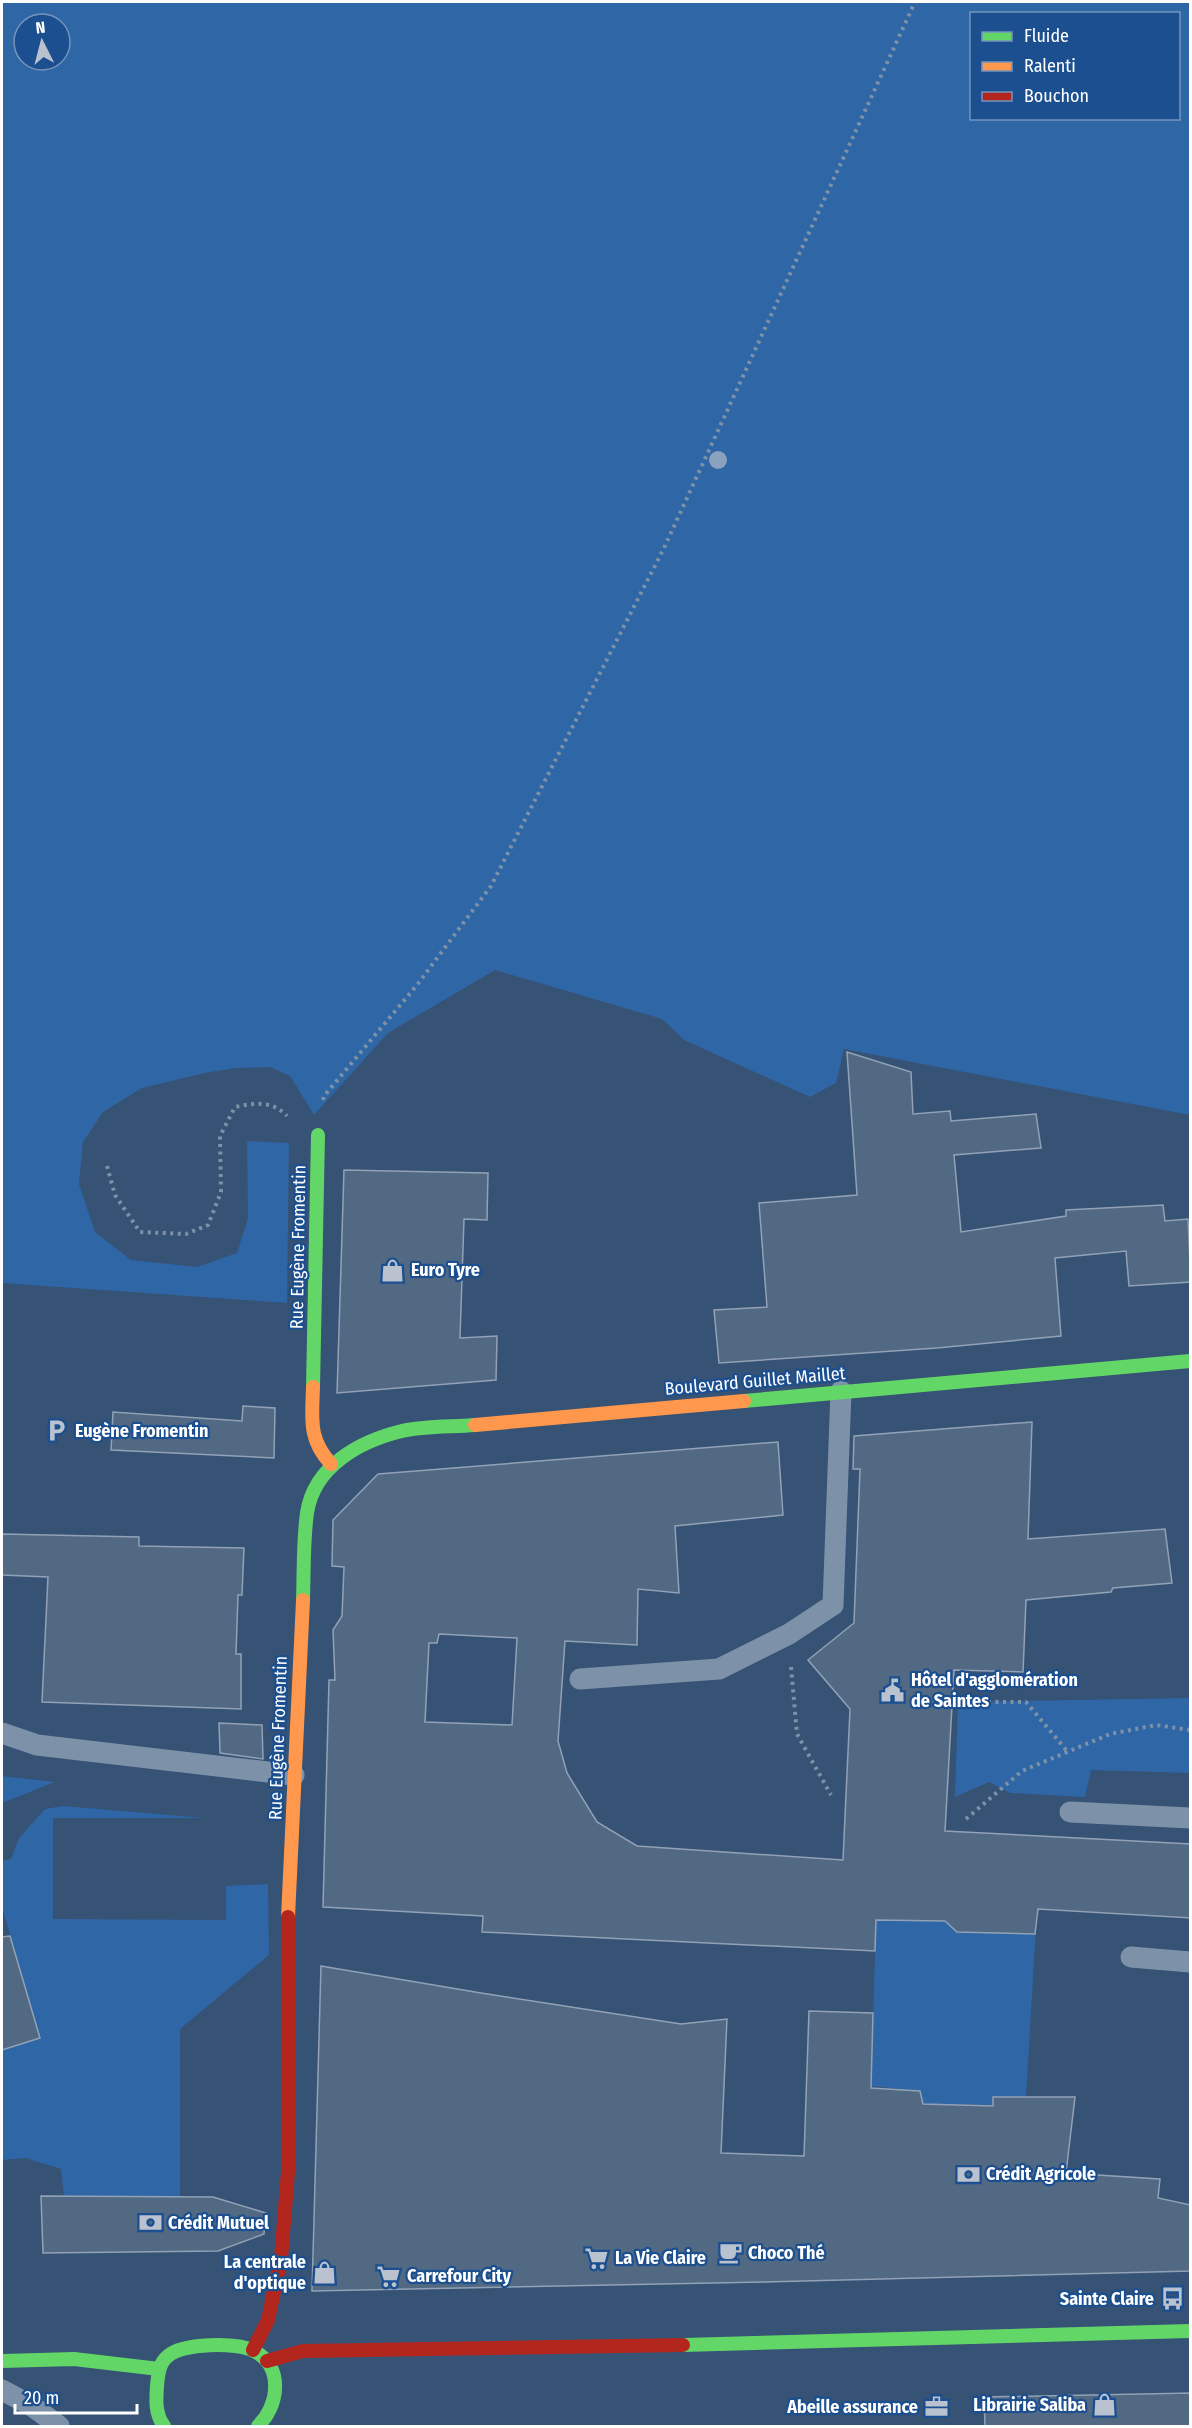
<svg xmlns="http://www.w3.org/2000/svg" width="1192" height="2428" viewBox="0 0 1192 2428" font-family="'Fira Sans Condensed',sans-serif">
  <rect width="100%" height="100%" fill="#365274"/>
  <g fill="#2f66a5" fill-rule="evenodd">
    <path d="M 2,2 L 1190,2 L 1190,1115 L 844,1049 L 836,1083 L 810,1097 L 684,1040 L 662,1019 L 495,970 L 388,1033 L 314,1115 L 290,1076 L 270,1067 L 235,1068 L 205,1073 L 142,1088 L 103,1112 L 83,1142 L 79,1184 L 95,1232 L 131,1260 L 197,1267 L 237,1253 L 248,1218 L 247,1141 L 289,1143 L 287,1303 L 2,1283 ZM 972,14 L 1178,14 L 1178,118 L 972,118 ZM 24,24 L 60,24 L 60,60 L 24,60 Z"/>
    <path d="M 1190,1698 L 1190,1773 L 1091,1770 L 1085,1797 L 1010,1793 L 989,1782 L 955,1797 L 958,1702 Z"/>
    <path d="M 2,1776 L 55,1782 L 2,1803 Z"/>
    <path d="M 63,1806 L 204,1818 L 53,1818 L 53,1919 L 226,1920 L 226,1886 L 268,1884 L 269,1955 L 180,2029 L 180,2198 L 64,2196 L 61,2169 L 25,2158 L 2,2160 L 2,2050 L 40,2038 L 2,1907 L 2,1861 L 11,1859 L 19,1838 L 45,1809 Z"/>
    <path d="M 876,1920 L 943,1921 L 1036,1928 L 1026,2097 L 993,2097 L 993,2105 L 923,2104 L 920,2091 L 871,2086 Z"/>
  </g>
  <g fill="#526984" stroke="#92a2b6" stroke-width="1.5" fill-rule="evenodd">
    <path d="M 847,1052 L 911,1072 L 913,1114 L 950,1111 L 951,1121 L 1036,1114 L 1041,1148 L 954,1155 L 961,1232 L 1066,1216 L 1066,1210 L 1163,1205 L 1165,1221 L 1188,1219 L 1191,1282 L 1129,1286 L 1126,1251 L 1055,1258 L 1061,1336 L 937,1348 L 719,1363 L 714,1310 L 767,1307 L 759,1203 L 857,1195 Z"/>
    <path d="M 344,1170 L 488,1173 L 487,1220 L 464,1219 L 460,1338 L 497,1336 L 496,1380 L 337,1393 Z"/>
    <path d="M 243,1406 L 275,1408 L 274,1458 L 111,1450 L 113,1412 L 242,1421 Z"/>
    <path d="M 1032,1422 L 1028,1539 L 1165,1529 L 1172,1583 L 1113,1588 L 1111,1592 L 1026,1600 L 1023,1672 L 954,1670 L 945,1831 L 1191,1844 L 1191,1918 L 1038,1909 L 1035,1934 L 957,1932 L 945,1921 L 876,1920 L 875,1951 L 482,1932 L 483,1916 L 323,1907 L 329,1680 L 335,1680 L 333,1630 L 342,1616 L 344,1567 L 332,1566 L 333,1520 L 378,1474 L 778,1442 L 783,1515 L 675,1526 L 679,1593 L 638,1589 L 637,1645 L 565,1641 L 558,1741 L 567,1773 L 597,1822 L 637,1846 L 843,1860 L 850,1709 L 808,1660 L 854,1623 L 860,1469 L 853,1469 L 854,1436 ZM 439,1634 L 517,1638 L 512,1725 L 425,1722 L 429,1643 L 437,1643 Z"/>
    <path d="M 2,1534 L 139,1537 L 139,1546 L 244,1548 L 242,1595 L 238,1595 L 236,1654 L 241,1654 L 241,1709 L 42,1702 L 48,1577 L 2,1575 Z"/>
    <path d="M 219,1723 L 262,1725 L 263,1759 L 220,1753 Z"/>
    <path d="M 10,1936 L 40,2038 L 2,2050 L 2,1937 Z"/>
    <path d="M 321,1966 L 481,1993 L 681,2024 L 727,2019 L 721,2153 L 804,2156 L 809,2011 L 873,2013 L 871,2088 L 920,2091 L 923,2104 L 993,2106 L 993,2097 L 1075,2097 L 1066,2173 L 1160,2179 L 1158,2198 L 1191,2205 L 1191,2271 L 764,2282 L 312,2291 Z"/>
    <path d="M 41,2196 L 213,2197 L 266,2213 L 264,2234 L 218,2251 L 43,2253 Z"/>
    <path d="M 1191,2393 L 1191,2427 L 985,2427 L 984,2397 Z"/>
  </g>
  <g fill="none" stroke-linecap="round" stroke-linejoin="round">
    <g stroke="#7d92a8" stroke-width="4" stroke-dasharray="3 4.5" stroke-linecap="butt">
      <path d="M 323,1100 L 324,1096 L 417,985 L 491,886 L 664,548 L 915,2"/>
      <path d="M 107,1166 L 115,1195 L 140,1232 L 186,1234 L 208,1225 L 221,1192 L 220,1136 L 235,1107 C 254,1103 272,1100 287,1116"/>
      <path d="M 791,1667 L 797,1734 L 831,1795"/>
      <path d="M 958,1702 L 1026,1702 L 1067,1751"/>
      <path d="M 966,1819 L 1022,1771 L 1110,1734 L 1156,1725 L 1190,1730"/>
    </g>
    <g stroke="#7d92a8" stroke-width="21">
      <path d="M 580,1679 L 719,1669 L 789,1634 L 833,1605 L 841,1391"/>
      <path d="M 2,1733 L 37,1745 L 294,1775"/>
      <path d="M 1070,1812 L 1190,1818"/>
      <path d="M 1131,1957 L 1190,1962"/>
      <path d="M 2,2390 L 32,2406 L 59,2426"/>
    </g>
    <g stroke="#63d668" stroke-width="14">
      <path d="M 313,1387 L 318,1135"/>
      <path d="M 744,1401 L 1190,1361"/>
      <path d="M 303,1600 C 304,1571 303,1541 307,1513 C 314,1466 360,1441 402,1431 C 425,1426 451,1427 475,1425"/>
      <path d="M 683,2345 L 1190,2331"/>
      <path d="M 2,2361 L 74,2359 L 159,2369"/>
      <path d="M 164,2426 C 155,2414 156,2400 157,2386 C 158,2375 159,2363 168,2356 C 182,2343 237,2342 254,2351 C 284,2366 279,2406 258,2426"/>
    </g>
    <g stroke="#ff974d" stroke-width="14">
      <path d="M 313,1387 C 312,1419 308,1439 331,1464"/>
      <path d="M 475,1425 L 744,1401"/>
      <path d="M 288,1917 L 303,1600"/>
    </g>
    <g stroke="#b3261e" stroke-width="14">
      <path d="M 253,2350 L 268,2320 L 281,2258 L 288,2172 L 288,1917"/>
      <path d="M 267,2361 L 303,2351 L 683,2345"/>
    </g>
  </g>
  <circle fill="#8aa2be" cx="718" cy="460" r="9"/>
  <defs>
    <symbol id="shop-bare" viewBox="-9 -9 18 18"><path d="M-5-2.5h2.3a2.7 3.5 0 0 1 5.4 0H5L5.5 6h-11ZM-1.5-2.5h3a1.5 2.3 0 0 0-3 0Z" fill="#b9c2ce" stroke="#1b4f8f" stroke-width="2.5" paint-order="stroke"/></symbol>
    <symbol id="parking-bare" viewBox="-9 -9 18 18"><path d="M-3.5-5.5H1a3.5 3.5 0 0 1 0 7H-1V5.5H-3.5ZM-1-3.4V-.6H.8a1.4 1.4 0 0 0 0-2.8Z" fill="#b9c2ce" stroke="#1b4f8f" stroke-width="2.5" paint-order="stroke"/></symbol>
    <symbol id="civic-bare" viewBox="-9 -9 18 18"><path d="M-.6-6.5H3V-4.5H.6V-3L4-1V1h2V6H-6V1h2V-1L-.6-3ZM-1.2 2.5V6h2.4V2.5Z" fill="#b9c2ce" stroke="#1b4f8f" stroke-width="2.5" paint-order="stroke"/></symbol>
    <symbol id="bank-bare" viewBox="-9 -9 18 18"><path d="M-6-4H6V4H-6ZM0-2.3a2.3 2.3 0 1 0 0 4.6a2.3 2.3 0 1 0 0-4.6Z" fill="#b9c2ce" stroke="#1b4f8f" stroke-width="2.5" paint-order="stroke"/></symbol>
    <symbol id="cafe-bare" viewBox="-9 -9 18 18"><path d="M-5.5-4.5H6V0H3Q3 3.5 0 3.5H-2.5Q-5.5 3.5-5.5 0ZM3-3.2v2h1.7v-2ZM-6 4.5H4V6H-6Z" fill="#b9c2ce" stroke="#1b4f8f" stroke-width="2.5" paint-order="stroke"/></symbol>
    <symbol id="supermarket-bare" viewBox="-9 -9 18 18"><path d="M-6-5.5h2.5l.6 2H6L4.5 2H-2.5L-4.4-4H-6ZM-1.5 3.2a1.3 1.3 0 1 0 .1 0ZM3 3.2a1.3 1.3 0 1 0 .1 0Z" fill="#b9c2ce" stroke="#1b4f8f" stroke-width="2.5" paint-order="stroke"/></symbol>
    <symbol id="bus-bare" viewBox="-9 -9 18 18"><path d="M-5-6H5V4H4V6H2V4H-2V6H-4V4H-5ZM-3.5-4V0h7V-4ZM-3.5 1.2v1.5H-2V1.2ZM2 1.2v1.5H3.5V1.2Z" fill="#b9c2ce" stroke="#1b4f8f" stroke-width="2.5" paint-order="stroke"/></symbol>
    <symbol id="office-bare" viewBox="-9 -9 18 18"><path d="M-6-3h4V-5.5h4V-3h4V5H-6ZM-1-4.5V-3h2v-1.5ZM-6 0V1H6V0Z" fill="#b9c2ce" stroke="#1b4f8f" stroke-width="2.5" paint-order="stroke"/></symbol>
  </defs>
  <g fill-rule="evenodd">
    <use href="#shop-bare" x="376" y="1254" width="33" height="33"/>
    <use href="#parking-bare" x="40" y="1414" width="33" height="33"/>
    <use href="#civic-bare" x="876" y="1674" width="33" height="33"/>
    <use href="#bank-bare" x="952" y="2158" width="33" height="33"/>
    <use href="#bank-bare" x="134" y="2206" width="33" height="33"/>
    <use href="#cafe-bare" x="714" y="2236" width="33" height="33"/>
    <use href="#supermarket-bare" x="580" y="2242" width="33" height="33"/>
    <use href="#shop-bare" x="308" y="2256" width="33" height="33"/>
    <use href="#supermarket-bare" x="372" y="2260" width="33" height="33"/>
    <use href="#bus-bare" x="1156" y="2282" width="33" height="33"/>
    <use href="#shop-bare" x="1088" y="2388" width="33" height="33"/>
    <use href="#office-bare" x="920" y="2390" width="33" height="33"/>
  </g>
  <g text-anchor="middle" stroke-width="4.5" stroke-linejoin="round" paint-order="stroke">
    <g font-size="18" fill="#fff" stroke="#1b4f8f">
      <text transform="translate(298 1247) rotate(-89)" y="6">Rue Eugène Fromentin</text>
      <text transform="translate(755 1381) rotate(-5)" y="6">Boulevard Guillet Maillet</text>
      <text transform="translate(278 1738) rotate(-88)" y="6">Rue Eugène Fromentin</text>
    </g>
    <g font-size="18" font-weight="bold" fill="#fff" stroke="#1b4f8f" text-anchor="start">
      <text x="411" y="1276">Euro Tyre</text>
      <text x="75" y="1437">Eugène Fromentin</text>
      <text x="911" y="1686">Hôtel d'agglomération<tspan x="911" dy="21">de Saintes</tspan></text>
      <text x="986" y="2180">Crédit Agricole</text>
      <text x="168" y="2229">Crédit Mutuel</text>
      <text x="748" y="2259">Choco Thé</text>
      <text x="615" y="2264">La Vie Claire</text>
      <text x="306" y="2268" text-anchor="end">La centrale<tspan x="306" dy="21">d'optique</tspan></text>
      <text x="407" y="2282">Carrefour City</text>
      <text x="1154" y="2305" text-anchor="end">Sainte Claire</text>
      <text x="1086" y="2411" text-anchor="end">Librairie Saliba</text>
      <text x="918" y="2413" text-anchor="end">Abeille assurance</text>
    </g>
  </g>
  <rect width="1192" height="2428" fill="none" stroke="#ffffff" stroke-width="6"/>
  <rect x="970" y="12" width="210" height="108" fill="#1b4f8f" stroke="#7695bc" stroke-width="1.5"/>
  <rect x="982" y="32" width="30" height="9" fill="#63d668" stroke="#7695bc" stroke-width="1.5"/>
  <text x="1024" y="42" font-size="18" fill="#ffffff">Fluide</text>
  <rect x="982" y="62" width="30" height="9" fill="#ff974d" stroke="#7695bc" stroke-width="1.5"/>
  <text x="1024" y="72" font-size="18" fill="#ffffff">Ralenti</text>
  <rect x="982" y="92" width="30" height="9" fill="#b3261e" stroke="#7695bc" stroke-width="1.5"/>
  <text x="1024" y="102" font-size="18" fill="#ffffff">Bouchon</text>
  <g transform="translate(42 42) rotate(354)"><circle r="28" fill="#1b4f8f" stroke="#7695bc" stroke-width="1.5"/>
  <path d="M0-4.5L10 22L0 15L-10 22Z" fill="#b9c2ce"/>
  <text y="-9" font-size="16" font-weight="bold" text-anchor="middle" fill="#ffffff">N</text>
  </g>
  <path d="M15 2404v9h122v-9" fill="none" stroke="#ffffff" stroke-width="3"/>
  <text x="24" y="2404" font-size="18" fill="#ffffff" stroke="#1b4f8f" stroke-width="4.5" paint-order="stroke">20 m</text>
</svg>
